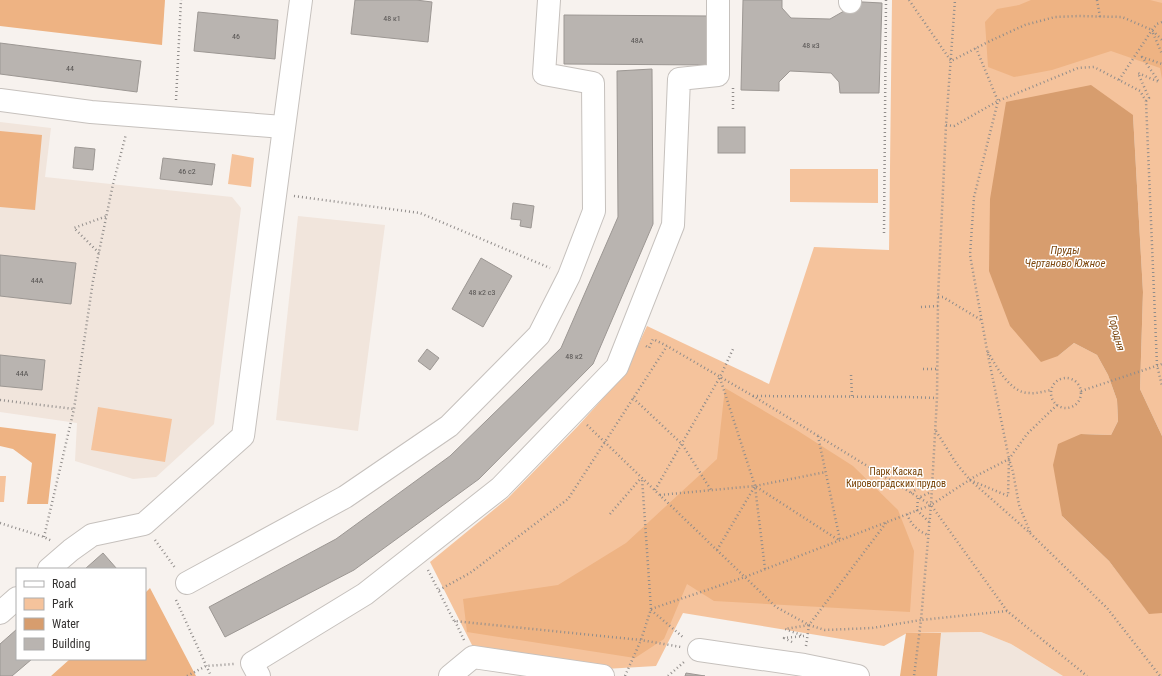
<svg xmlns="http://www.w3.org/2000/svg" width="1162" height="676" viewBox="0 0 1162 676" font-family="'Roboto Condensed',sans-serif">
  <rect width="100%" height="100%" fill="#f7f2ee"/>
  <g fill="#f1e5dc">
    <path d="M 0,122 L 51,128 L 45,177 L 232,197 L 241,208 L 214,424 L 156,477 L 133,479 L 75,461 L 77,423 L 0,412 Z"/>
    <path d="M 298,216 L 385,225 L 358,431 L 276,420 Z"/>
    <path d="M 981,632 L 1011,644 L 1063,676 L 937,676 L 941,633 Z"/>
  </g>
  <g fill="#f5c39c">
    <path d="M 892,0 L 1162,0 L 1162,436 L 1140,389 L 1143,292 L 1133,115 L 1058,356 L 1074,343 L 1097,355 L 1108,375 L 1117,400 L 1118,421 L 1111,435 L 1081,434 L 1062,516 L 1109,561 L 1149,613 L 1162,613 L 1162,676 L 1063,676 L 1011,644 L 981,632 L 907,633 L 884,646 L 683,613 L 656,666 L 605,669 L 474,649 L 430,562 L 508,498 L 578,426 L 624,375 L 647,326 L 769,384 L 814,247 L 889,250 Z"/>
    <path d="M 232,154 L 254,158 L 251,187 L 228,184 Z"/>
    <path d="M 790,169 L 878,169 L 878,203 L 790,202 Z"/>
    <path d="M 98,407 L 172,419 L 165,462 L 91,450 Z"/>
    <path d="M 0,476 L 6,476 L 4,502 L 0,502 Z"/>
  </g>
  <g fill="#eeb383">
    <path d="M 0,0 L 165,0 L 162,45 L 0,26 Z"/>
    <path d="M 1031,0 L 1150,0 L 1162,3 L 1162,79 L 1160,68 L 1111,51 L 1052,70 L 1014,77 L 988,67 L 985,22 L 997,9 L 1019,5 Z"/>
    <path d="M 0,131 L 42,135 L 35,210 L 0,207 Z"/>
    <path d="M 725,388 L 795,429 L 853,466 L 898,510 L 914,551 L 910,612 L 714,601 L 687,584 L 664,639 L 635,658 L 467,632 L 463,599 L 558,585 L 626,543 L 717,459 Z"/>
    <path d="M 0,427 L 56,434 L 48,504 L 27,504 L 32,463 L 13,449 L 0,446 Z"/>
    <path d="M 150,588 L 196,676 L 51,676 L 70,659 L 145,659 L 145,593 Z"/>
    <path d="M 906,633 L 941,633 L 937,676 L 900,676 Z"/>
  </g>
  <path fill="#d79d6e" d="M 1091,85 L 1133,115 L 1143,292 L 1140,389 L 1162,436 L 1162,613 L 1149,614 L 1109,561 L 1062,516 L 1053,465 L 1058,444 L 1081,434 L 1111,435 L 1118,421 L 1117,400 L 1108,375 L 1097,355 L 1074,343 L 1058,356 L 1041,362 L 1010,326 L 989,271 L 990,199 L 1006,102 Z"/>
  <g fill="#b9b4b0" stroke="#9c9793">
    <path d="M 355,0 L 416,0 L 432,2 L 428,42 L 351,34 Z"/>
    <path d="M 743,0 L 782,0 L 782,8 L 791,18 L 830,19 L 844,11 L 844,1 L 882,3 L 879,93 L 840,93 L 839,82 L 831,73 L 790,71 L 779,82 L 779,91 L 741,90 Z"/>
    <path d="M 198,12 L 278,20 L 275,59 L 194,51 Z"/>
    <path d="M 564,15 L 710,16 L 710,65 L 564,64 Z"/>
    <path d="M 0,43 L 141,61 L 137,92 L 0,74 Z"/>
    <path d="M 652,69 L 653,224 L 593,364 L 479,479 L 354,570 L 225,637 L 209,607 L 336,539 L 450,456 L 561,348 L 618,217 L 617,71 Z"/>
    <rect x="718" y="127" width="27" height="26"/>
    <path d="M 75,147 L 95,149 L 93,170 L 73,168 Z"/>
    <path d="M 163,158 L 215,164 L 212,185 L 160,179 Z"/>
    <path d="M 513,203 L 534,206 L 531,228 L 520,226 L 521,220 L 511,219 Z"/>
    <path d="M 0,255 L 76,263 L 71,304 L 0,296 Z"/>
    <path d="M 481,258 L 512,276 L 483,327 L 452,309 Z"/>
    <path d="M 427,349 L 439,358 L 430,370 L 418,361 Z"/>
    <path d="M 0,355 L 45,360 L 42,390 L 0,386 Z"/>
    <path d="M 103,553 L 117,569 L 85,569 Z"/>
    <path d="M 17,629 L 17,659 L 32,659 L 12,676 L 0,676 L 0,644 Z"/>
    <path d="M 686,673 L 705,676 L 685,676 Z"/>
  </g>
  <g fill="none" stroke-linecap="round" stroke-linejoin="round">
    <defs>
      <g id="minor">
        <path d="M 850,2 L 850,0"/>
        <path d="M 0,100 L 91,112 L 283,127"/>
        <path d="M 49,569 L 71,550 L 92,535 L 144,524 L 243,436 L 301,0"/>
        <path d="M 187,583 L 345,497 L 449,426 L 539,335 L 569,276 L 594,211 L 593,83 L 544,74 L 549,0"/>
        <path d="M 0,613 L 17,598"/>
        <path d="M 699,650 L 804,665 L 858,676"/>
        <path d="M 259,676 L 252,663 L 365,594 L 500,488 L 617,367 L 673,225 L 679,79 L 718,75 L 718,0"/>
        <path d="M 450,676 L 473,657 L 603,676"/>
      </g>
    </defs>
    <use href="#minor" stroke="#c6c1bd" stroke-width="24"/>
    <g stroke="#918d8b" stroke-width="2.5" stroke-dasharray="1 3" stroke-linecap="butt">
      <path d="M 909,0 L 951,61 L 990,41 L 1025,25 L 1055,17 L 1079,16 L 1122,17 L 1152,30 L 1162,40"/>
      <path d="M 1097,0 L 1100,17"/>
      <path d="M 1153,33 L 1162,54"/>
      <path d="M 1119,80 L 1152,30 L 1157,24 L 1162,22"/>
      <path d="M 176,100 L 181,0"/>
      <path d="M 1146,101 L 1149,98 L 1138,73 L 1159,82 L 1142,57 L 1162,64"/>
      <path d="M 733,109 L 733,88"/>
      <path d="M 946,125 L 954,126 L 998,101 L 1078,68 L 1094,67 L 1140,91 L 1146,101 L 1157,365 L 1162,386"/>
      <path d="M 294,196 L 420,213 L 550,268"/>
      <path d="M 884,233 L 886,0"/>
      <path d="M 99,253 L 74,228 L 107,216"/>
      <path d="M 938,297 L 943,297 L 981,320"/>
      <path d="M 921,307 L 938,306"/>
      <path d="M 646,346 L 649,348 L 653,339 L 667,346 L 753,396 L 931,505 L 937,398 L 938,297 L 946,125 L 955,0"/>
      <path d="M 988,352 C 996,366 1010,393 1029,393 C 1036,394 1045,391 1051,390"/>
      <path d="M 923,369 L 937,369"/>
      <path d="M 851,375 L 852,396"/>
      <path d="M 720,378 L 755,486 L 765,569"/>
      <circle cx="1066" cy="393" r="15"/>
      <path d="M 1081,391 L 1162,364"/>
      <path d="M 753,396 L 907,397 L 937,398"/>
      <path d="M 633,398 L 682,444 L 711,490"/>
      <path d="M 0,400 L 74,409"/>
      <path d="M 587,425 L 776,607 L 809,625 L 825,630 L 872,628 L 921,620 L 914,676"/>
      <path d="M 936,431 L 956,463 L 970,480 L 1030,533 L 1107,608 L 1160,676"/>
      <path d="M 818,436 L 840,540"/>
      <path d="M 970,480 L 1008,496 L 1009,459 L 987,350 L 970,255 L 974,197 L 998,101 L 976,48"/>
      <path d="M 655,490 L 720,377 L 733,349"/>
      <path d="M 911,493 L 921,486 L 932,482"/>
      <path d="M 660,495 L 755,486 L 826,472"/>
      <path d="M 610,514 L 641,478"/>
      <path d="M 907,514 C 911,525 918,531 928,535"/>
      <path d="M 929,522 L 917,510 L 918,498 L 931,492"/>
      <path d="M 0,523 L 44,537 L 52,541"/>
      <path d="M 1030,532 L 1019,505 L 1013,472 L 1009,459 L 1027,434 L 1057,405"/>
      <path d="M 44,537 L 74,409 L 93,281 L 113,184 L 126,134"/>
      <path d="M 155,540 L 176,569"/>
      <path d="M 717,550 L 755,486 L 840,541"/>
      <path d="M 428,570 L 454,621 L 641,640 L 681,647"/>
      <path d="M 439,590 L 470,573 L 568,499 L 667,346"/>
      <path d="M 176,600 L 211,676"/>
      <path d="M 651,609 L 745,577 L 931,505 L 1007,611 L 1087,676"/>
      <path d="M 651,610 L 684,638"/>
      <path d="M 1007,611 L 921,620 L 931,505 L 974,477 L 1009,459"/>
      <path d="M 455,621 L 464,640"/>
      <path d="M 792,642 L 784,638 L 804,636 L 785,629 L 809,625"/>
      <path d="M 806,646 L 809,625 L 886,523"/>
      <path d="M 187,676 L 206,666 L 234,664"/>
      <path d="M 625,676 L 641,640 L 651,609 L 642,478"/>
      <path d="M 668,676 L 684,662"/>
    </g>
    <use href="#minor" stroke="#fff" stroke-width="22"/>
  </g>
  <g text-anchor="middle" stroke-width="3" stroke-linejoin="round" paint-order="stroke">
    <g font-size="8" fill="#555251">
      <text x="392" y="21">48 к1</text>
      <text x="236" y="39">46</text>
      <text x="637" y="43">48А</text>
      <text x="811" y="48">48 к3</text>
      <text x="70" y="71">44</text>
      <text x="187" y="174">46 с2</text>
      <text x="37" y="283">44А</text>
      <text x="482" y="295">48 к2 с3</text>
      <text x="574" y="359">48 к2</text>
      <text x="22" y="376">44А</text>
    </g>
    <g font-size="10" fill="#764003" stroke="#fff">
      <text x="896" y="475">Парк Каскад<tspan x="896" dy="12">Кировоградских прудов</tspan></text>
    </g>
    <g font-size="11" font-style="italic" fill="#7e4810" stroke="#fff">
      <text x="1065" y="254">Пруды<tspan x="1065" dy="13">Чертаново Южное</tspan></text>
      <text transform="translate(1117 333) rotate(75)" y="4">Городня</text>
    </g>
  </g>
  <rect x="16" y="568" width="130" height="92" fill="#ffffff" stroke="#aeadad"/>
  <rect x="24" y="581" width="20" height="6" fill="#ffffff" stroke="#aeadad"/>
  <text x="52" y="588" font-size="12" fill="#343231">Road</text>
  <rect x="24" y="598" width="20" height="12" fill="#f5c39c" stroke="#aeadad"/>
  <text x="52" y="608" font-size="12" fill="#343231">Park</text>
  <rect x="24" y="618" width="20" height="12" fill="#d79d6e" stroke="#aeadad"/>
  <text x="52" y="628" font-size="12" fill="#343231">Water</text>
  <rect x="24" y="638" width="20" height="12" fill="#b9b4b0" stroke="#aeadad"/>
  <text x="52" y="648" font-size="12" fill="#343231">Building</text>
</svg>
